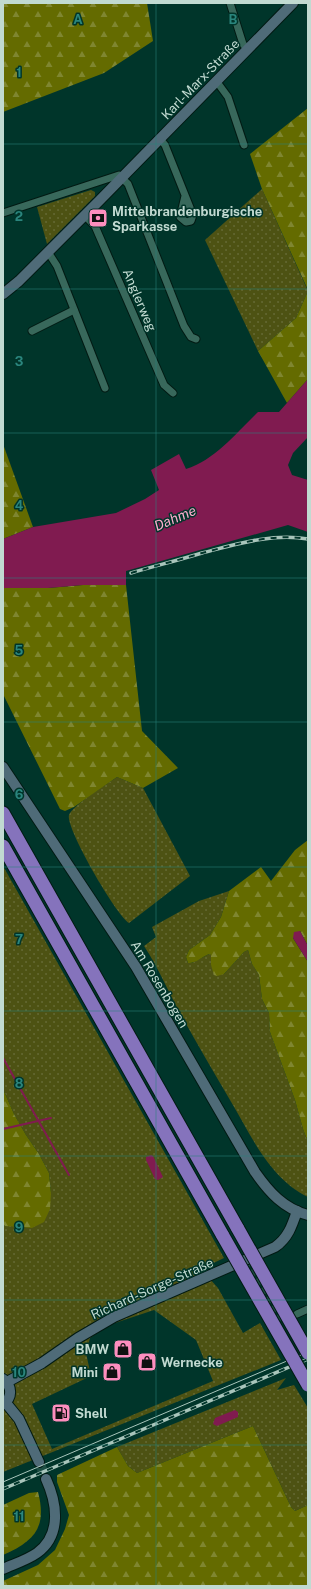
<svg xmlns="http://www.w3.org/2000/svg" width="311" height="1589" viewBox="0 0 311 1589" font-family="'Public Sans',sans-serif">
  <defs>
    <pattern id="green-dots" width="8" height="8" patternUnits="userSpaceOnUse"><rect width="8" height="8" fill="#4d5213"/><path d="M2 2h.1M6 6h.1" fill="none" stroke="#656a34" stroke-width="1.8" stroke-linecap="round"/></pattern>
    <pattern id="forest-firs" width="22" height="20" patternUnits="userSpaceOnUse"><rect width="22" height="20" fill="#646b00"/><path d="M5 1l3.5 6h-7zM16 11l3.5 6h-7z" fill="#7f8630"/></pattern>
  </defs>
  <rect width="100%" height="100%" fill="#00352a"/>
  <g fill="url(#green-dots)" fill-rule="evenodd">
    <path d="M 262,189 L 308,291 L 296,318 L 258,351 L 205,240 Z"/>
    <path d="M 91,190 L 95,192 L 95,196 L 47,244 L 37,207 Z"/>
    <path d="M 117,777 L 143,788 L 190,876 L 129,923 C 116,915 65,827 69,815 C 73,805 106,785 117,777 Z"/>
    <path d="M 3,866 L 224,1258 L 201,1269 L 218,1288 L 243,1333 L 260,1323 L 281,1360 L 3,1472 L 3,1224 L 5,1226 L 51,1193 L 49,1173 L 39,1154 L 26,1135 L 14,1114 L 3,1089 ZM 154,1310 L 196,1340 L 213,1381 L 52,1449 L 32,1404 L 91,1376 L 86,1353 L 90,1338 L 109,1325 Z"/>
    <path d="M 229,891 L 221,917 L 210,935 L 189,950 L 186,957 L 188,963 L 192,963 L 209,954 L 211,955 L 211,965 L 224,974 L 244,952 L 248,950 L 252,964 L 259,975 L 262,999 L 269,1013 L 270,1032 L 295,1100 L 303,1129 L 308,1142 L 308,1197 C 269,1178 251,1135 230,1100 C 213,1071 196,1042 180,1013 C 168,991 158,967 144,946 L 156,937 L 152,927 L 199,901 Z"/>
    <path d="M 286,1378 L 277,1390 L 294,1385 L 308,1408 L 308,1505 L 295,1511 L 291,1507 L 253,1426 L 137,1473 L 128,1466 L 117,1447 Z"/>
  </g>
  <g fill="url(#forest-firs)">
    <path d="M 3,3 L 147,3 L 153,41 L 104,73 L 3,112 Z"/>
    <path d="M 308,108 L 308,290 L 262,189 L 250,154 Z"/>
    <path d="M 308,291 L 308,379 L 287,403 L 258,351 L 296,318 Z"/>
    <path d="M 3,444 L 33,527 L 3,539 Z"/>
    <path d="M 83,585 L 126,585 L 142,731 L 178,768 L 143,788 L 117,777 L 74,807 L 65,811 L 60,809 L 3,694 L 3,588 L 48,588 Z"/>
    <path d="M 308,840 L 308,946 L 300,931 L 293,938 L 308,962 L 308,1142 L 303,1129 L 295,1100 L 270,1032 L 269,1013 L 262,999 L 259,975 L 252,964 L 248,950 L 244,952 L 224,974 L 217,976 L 214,975 L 211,965 L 211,955 L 209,954 C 202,957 195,964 188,963 L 186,957 L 189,950 L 210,935 L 221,917 L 229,891 L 261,867 L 271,881 L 295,850 Z"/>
    <path d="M 3,1089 L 14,1114 L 26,1135 L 39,1154 L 49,1173 L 51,1193 L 50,1209 L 44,1222 L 32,1228 L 5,1226 L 3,1224 Z"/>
    <path d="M 253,1426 L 291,1507 L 295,1511 L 308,1505 L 308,1586 L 3,1586 L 3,1581 L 38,1565 L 55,1550 L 65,1529 L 69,1515 L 57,1482 L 57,1475 L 117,1447 L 128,1466 L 137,1473 Z"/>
    <path d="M 38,1492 C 47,1527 35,1541 3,1555 L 3,1505 L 29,1493 Z"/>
  </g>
  <g fill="#801b50">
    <path d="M 308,379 L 308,437 L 293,453 L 288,465 L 292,475 L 308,480 L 308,532 L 288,525 L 126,571 L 126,585 L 83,585 L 48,588 L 3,588 L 3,539 L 33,527 L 116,513 L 145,499 L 159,490 L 151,470 L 179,454 L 186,469 C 215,460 236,433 258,412 L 279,412 Z"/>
    <path d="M 300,931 L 308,946 L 308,962 L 293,938 L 294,932 Z"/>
    <path d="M 151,1155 L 153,1156 L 162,1175 L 163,1177 L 158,1180 L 155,1179 L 146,1160 L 146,1157 Z"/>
    <path d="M 235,1410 L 238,1412 L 238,1417 L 217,1426 L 213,1424 L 215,1418 Z"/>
  </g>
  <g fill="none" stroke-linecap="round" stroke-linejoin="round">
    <g stroke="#801b50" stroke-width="2">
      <path d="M 3,1058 L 69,1175"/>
      <path d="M 3,1129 L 51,1118"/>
    </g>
    <path stroke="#1d4e43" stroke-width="7" stroke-dasharray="7 3.5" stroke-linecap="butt" d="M 247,1260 L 275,1312 L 280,1317 L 289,1318"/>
    <path stroke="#1d4e43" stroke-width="10" stroke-dasharray="10 5" stroke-linecap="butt" d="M 39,1462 L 46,1479"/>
    <defs>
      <g id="street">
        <path d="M 230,3 L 243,44 L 247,49"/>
        <path d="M 217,82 L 228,97 L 244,145"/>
        <path d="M 160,139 L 165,145 L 193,215 L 191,221 L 186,222 L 180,217 L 185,196"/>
        <path d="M 3,213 L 113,177 L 119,175 L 128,184 L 184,326 L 191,337 L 196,339"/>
        <path d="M 84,215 L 95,226 L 98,233 L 164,385 L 173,393"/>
        <path d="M 48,252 L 57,266 L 105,388"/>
        <path d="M 32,331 L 74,310"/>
        <path d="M 297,1314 L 308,1309"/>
      </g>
      <g id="secondary">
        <path d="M 3,294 L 19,281 L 99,201 L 293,3"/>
        <path d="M 3,767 L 136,967 L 255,1172 C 269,1192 284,1209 308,1215"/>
        <path d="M 3,1379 C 12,1386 13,1398 3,1404"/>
        <path d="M 7,1382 L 42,1363 L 78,1338 L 114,1317 L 275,1247 C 288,1238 292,1226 297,1211"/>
        <path d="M 6,1403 L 19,1419 L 39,1462"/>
        <path d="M 3,1569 C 14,1564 27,1560 37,1553 C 62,1535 57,1503 46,1479"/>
      </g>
      <g id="highway">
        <path d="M 3,813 L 238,1229"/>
        <path d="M 3,846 L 223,1236"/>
      </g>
    </defs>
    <use href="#street" stroke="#021a13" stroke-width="9"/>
    <use href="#secondary" stroke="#021a13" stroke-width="12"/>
    <use href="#highway" stroke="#021a13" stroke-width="15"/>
    <use href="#street" stroke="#38685b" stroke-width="7"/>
    <use href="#secondary" stroke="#4f6b78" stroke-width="10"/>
    <use href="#highway" stroke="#8573bc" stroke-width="13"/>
    <path stroke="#a8c5bb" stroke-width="1" d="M 3,1482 L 308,1352"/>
    <defs>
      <g id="rail">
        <path d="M 131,573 C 155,566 179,560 202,553 C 237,544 272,533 308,539"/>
        <path d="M 3,1489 L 308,1359"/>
      </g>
    </defs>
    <use href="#rail" stroke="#a8c5bb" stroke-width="3.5"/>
    <use href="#rail" stroke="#00352a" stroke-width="2" stroke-dasharray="6" stroke-linecap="butt"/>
    <defs>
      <g id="highway-bridge">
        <path d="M 238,1229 L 308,1353"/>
        <path d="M 223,1236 L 308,1385"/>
      </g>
    </defs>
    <use href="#highway-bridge" stroke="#021a13" stroke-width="15" stroke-linecap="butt"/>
    <use href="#highway-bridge" stroke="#8573bc" stroke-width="13"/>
  </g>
  <path fill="none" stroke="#2a857d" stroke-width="1" stroke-opacity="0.55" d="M 156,3 L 156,1586M 3,144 L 308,144M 3,289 L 308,289M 3,433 L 308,433M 3,578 L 308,578M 3,722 L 308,722M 3,867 L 308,867M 3,1011 L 308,1011M 3,1156 L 308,1156M 3,1300 L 308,1300M 3,1445 L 308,1445"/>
  <defs>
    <symbol id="bank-square" viewBox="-11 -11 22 22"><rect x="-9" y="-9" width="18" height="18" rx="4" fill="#fd8ebe" stroke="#00352a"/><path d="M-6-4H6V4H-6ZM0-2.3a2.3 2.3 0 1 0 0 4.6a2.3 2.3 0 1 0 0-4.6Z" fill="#111"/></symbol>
    <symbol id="shop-square" viewBox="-11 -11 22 22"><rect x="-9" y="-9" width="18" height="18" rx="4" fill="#fd8ebe" stroke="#00352a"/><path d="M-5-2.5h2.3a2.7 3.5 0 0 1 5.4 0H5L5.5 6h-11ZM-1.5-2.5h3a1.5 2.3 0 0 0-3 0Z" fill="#111"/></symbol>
    <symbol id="fuel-square" viewBox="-11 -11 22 22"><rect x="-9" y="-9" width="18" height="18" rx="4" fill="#fd8ebe" stroke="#00352a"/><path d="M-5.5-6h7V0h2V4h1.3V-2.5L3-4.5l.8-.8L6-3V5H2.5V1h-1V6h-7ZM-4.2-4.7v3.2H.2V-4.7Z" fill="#111"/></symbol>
  </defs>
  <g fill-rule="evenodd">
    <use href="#bank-square" x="87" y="207" width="22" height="22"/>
    <use href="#shop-square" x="112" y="1338" width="22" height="22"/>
    <use href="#shop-square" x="136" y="1351" width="22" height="22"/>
    <use href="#shop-square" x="101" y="1361" width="22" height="22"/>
    <use href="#fuel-square" x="50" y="1402" width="22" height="22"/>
  </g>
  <g text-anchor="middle" stroke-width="3" stroke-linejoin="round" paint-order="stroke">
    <g font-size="13" fill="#c1dad1" stroke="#00352a">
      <text transform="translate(200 79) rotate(-46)" y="5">Karl-Marx-Straße</text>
      <text transform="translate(140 300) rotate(67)" y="5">Anglerweg</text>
      <text transform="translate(160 984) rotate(59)" y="5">Am Rosenbogen</text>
      <text transform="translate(152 1288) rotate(-24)" y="5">Richard-Sorge-Straße</text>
    </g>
    <g font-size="13" font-weight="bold" fill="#c1dad1" stroke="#00352a" text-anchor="start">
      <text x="112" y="216">Mittelbrandenburgische<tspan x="112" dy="15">Sparkasse</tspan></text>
      <text x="109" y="1354" text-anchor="end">BMW</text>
      <text x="161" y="1367">Wernecke</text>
      <text x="98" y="1377" text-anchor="end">Mini</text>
      <text x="75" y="1418">Shell</text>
    </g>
    <g font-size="14" font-style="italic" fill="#fdaccd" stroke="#00352a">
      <text transform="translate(175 518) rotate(-23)" y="5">Dahme</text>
    </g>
  </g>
  <g font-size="13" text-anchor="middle" font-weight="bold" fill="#2a857d" stroke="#00352a" stroke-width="3" stroke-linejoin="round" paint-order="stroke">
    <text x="78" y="24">A</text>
    <text x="233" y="24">B</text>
    <text x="19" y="77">1</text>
    <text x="19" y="221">2</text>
    <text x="19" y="366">3</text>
    <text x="19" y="510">4</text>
    <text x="19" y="655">5</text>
    <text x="19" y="799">6</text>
    <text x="19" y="944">7</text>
    <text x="19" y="1088">8</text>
    <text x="19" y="1232">9</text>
    <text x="19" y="1377">10</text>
    <text x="19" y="1521">11</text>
  </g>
  <rect width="311" height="1589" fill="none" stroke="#c1dad1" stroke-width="8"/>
</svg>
